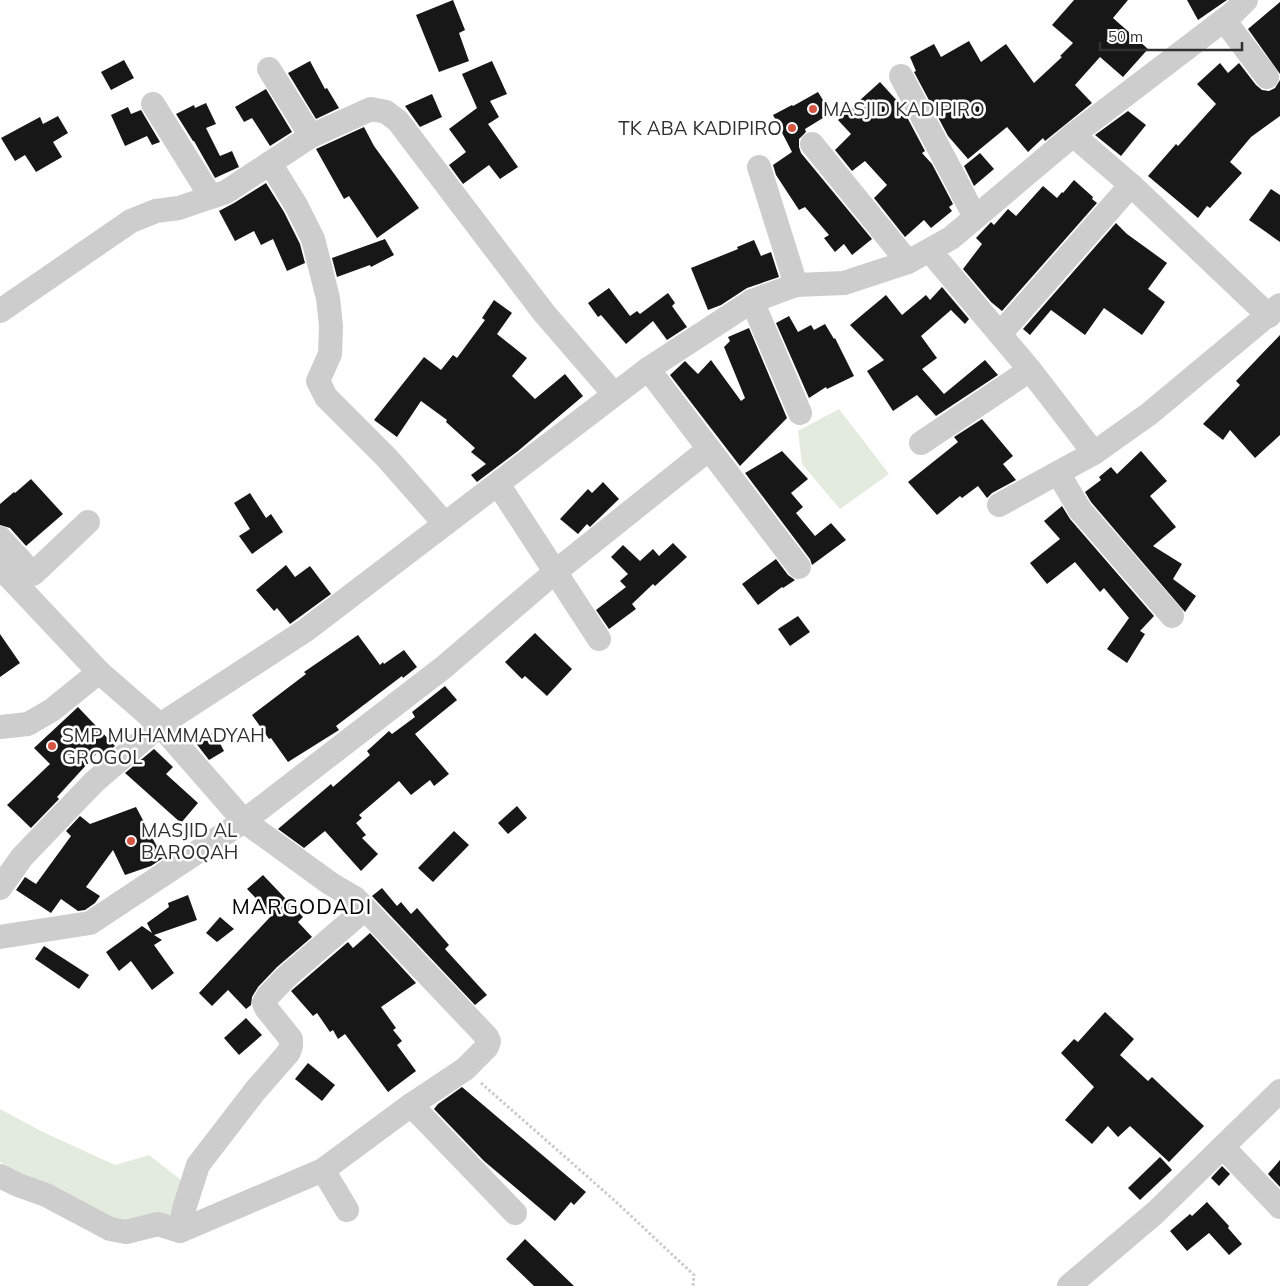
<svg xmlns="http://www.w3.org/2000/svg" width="1280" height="1286" viewBox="0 0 1280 1286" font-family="Mulish,sans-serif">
  <rect width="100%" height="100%" fill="#fff"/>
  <g fill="#e3ebdf">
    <path d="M 839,409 L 889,474 L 840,509 L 802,464 L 798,431 Z"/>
    <path d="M 0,1109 L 41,1131 L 115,1165 L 149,1155 L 186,1184 L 170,1217 L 120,1223 L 19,1176 L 0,1162 Z"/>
  </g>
  <g fill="#171717">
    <path d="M 453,0 L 465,30 L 459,33 L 469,61 L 439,72 L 416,15 Z"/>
    <path d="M 1074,0 L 1128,0 L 1113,18 L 1148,49 L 1123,77 L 1100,57 L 1075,85 L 1092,103 L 1045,141 L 1043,138 L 1028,152 L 1007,127 L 968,159 L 948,136 L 914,72 L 916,71 L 910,57 L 934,44 L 941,57 L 969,41 L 981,62 L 1006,44 L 1034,83 L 1062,57 L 1060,56 L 1073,43 L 1052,25 Z"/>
    <path d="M 1187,0 L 1227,0 L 1198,20 Z"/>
    <path d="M 1280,2 L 1280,74 L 1248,29 Z"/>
    <path d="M 124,60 L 134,78 L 111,90 L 101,72 Z"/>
    <path d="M 310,61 L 325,89 L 327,88 L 339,108 L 316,119 L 288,73 Z"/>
    <path d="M 492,61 L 507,94 L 490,101 L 499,117 L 488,124 L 518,167 L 500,179 L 489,165 L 463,184 L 449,165 L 466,152 L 449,129 L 477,108 L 462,74 Z"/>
    <path d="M 1220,63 L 1228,73 L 1239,63 L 1256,85 L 1262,90 L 1269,91 L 1275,88 L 1280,80 L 1280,116 L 1251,137 L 1230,162 L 1242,173 L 1210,208 L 1207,206 L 1198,218 L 1148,176 L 1176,144 L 1178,146 L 1216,104 L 1197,84 Z"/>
    <path d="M 880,82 L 900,104 L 925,151 L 922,153 L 932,164 L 953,204 L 949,207 L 952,211 L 931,228 L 924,220 L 905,237 L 874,198 L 887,185 L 865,161 L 852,171 L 835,150 L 851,134 L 838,120 Z"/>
    <path d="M 266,89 L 292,132 L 270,146 L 252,118 L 244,122 L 235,107 Z"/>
    <path d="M 818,92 L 831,113 L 805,129 L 806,132 L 799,139 L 799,147 L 801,153 L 872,239 L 852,255 L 844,244 L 835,252 L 824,238 L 829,235 L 805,207 L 799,210 L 776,175 L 773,165 L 792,152 L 773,115 L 792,105 L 793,106 Z"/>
    <path d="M 432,94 L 442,117 L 420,127 L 405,106 Z"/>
    <path d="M 206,103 L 216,124 L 206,128 L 220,156 L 232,151 L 239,167 L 215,178 L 194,141 L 193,141 L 176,114 L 194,105 L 195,108 Z"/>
    <path d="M 128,107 L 131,114 L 141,110 L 160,142 L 152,145 L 147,136 L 125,146 L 111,115 Z"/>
    <path d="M 1128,111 L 1146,125 L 1121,156 L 1095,135 Z"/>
    <path d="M 58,116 L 68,133 L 53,142 L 62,157 L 36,172 L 25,155 L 15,161 L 1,138 L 40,117 L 43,124 Z"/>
    <path d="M 364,127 L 374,146 L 419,208 L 377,238 L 349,196 L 344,199 L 316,149 Z"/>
    <path d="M 980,153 L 994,169 L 974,186 L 964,166 Z"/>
    <path d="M 1074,180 L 1093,197 L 1092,199 L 1097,203 L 1002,311 L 991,302 L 963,269 L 982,244 L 976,238 L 991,222 L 994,225 L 1008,209 L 1016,216 L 1043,186 L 1057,198 L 1062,192 L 1063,193 Z"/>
    <path d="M 266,183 L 284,212 L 300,244 L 305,263 L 287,271 L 273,239 L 261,245 L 254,231 L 235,241 L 219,211 L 234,203 Z"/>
    <path d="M 1271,189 L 1280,195 L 1280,242 L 1249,220 Z"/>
    <path d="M 1116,223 L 1127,234 L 1167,263 L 1148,289 L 1165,302 L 1142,335 L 1104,308 L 1085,335 L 1051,310 L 1030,335 L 1023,329 Z"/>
    <path d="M 385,239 L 394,255 L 371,267 L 370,265 L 337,277 L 332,258 Z"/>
    <path d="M 754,240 L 761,256 L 771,252 L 779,277 L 747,288 L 721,305 L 708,310 L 691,268 L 738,249 L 737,247 Z"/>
    <path d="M 942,287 L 969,319 L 965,324 L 951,310 L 921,336 L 937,358 L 922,369 L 944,394 L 985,360 L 998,375 L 936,416 L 917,395 L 893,411 L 867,371 L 884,360 L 850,325 L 886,295 L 902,315 L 926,295 L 930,300 Z"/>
    <path d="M 609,288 L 630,316 L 637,311 L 640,314 L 668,293 L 675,303 L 672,306 L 687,327 L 667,340 L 653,321 L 626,344 L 601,315 L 598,317 L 588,303 Z"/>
    <path d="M 494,300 L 512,313 L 497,334 L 527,358 L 512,376 L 535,399 L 565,374 L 583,396 L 518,451 L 477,482 L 471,475 L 486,464 L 471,452 L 475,448 L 446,422 L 447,420 L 421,401 L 397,437 L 374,420 L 424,357 L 441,370 L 453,355 L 457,358 L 485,320 L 482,318 Z"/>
    <path d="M 789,316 L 798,332 L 811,325 L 814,330 L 825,324 L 834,339 L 835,338 L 854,376 L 827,389 L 826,387 L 809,398 L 776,323 Z"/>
    <path d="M 749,328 L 787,418 L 740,466 L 670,375 L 685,361 L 698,374 L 711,360 L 741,401 L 745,398 L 724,347 L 730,341 L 728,337 Z"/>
    <path d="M 1280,335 L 1280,435 L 1255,458 L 1230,430 L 1223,440 L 1203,424 L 1240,385 L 1236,381 Z"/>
    <path d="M 982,419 L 1013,456 L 1003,464 L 1016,480 L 992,493 L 987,498 L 978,486 L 962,498 L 960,496 L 937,515 L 908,482 L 958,442 L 954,437 Z"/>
    <path d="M 782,451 L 808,479 L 791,493 L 803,507 L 796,513 L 815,536 L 831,523 L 846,540 L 812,565 L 810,559 L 745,473 Z"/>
    <path d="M 1141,451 L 1167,481 L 1150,496 L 1176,527 L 1153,546 L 1182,564 L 1173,579 L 1196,596 L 1185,612 L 1091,502 L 1085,492 L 1101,480 L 1099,477 L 1111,467 L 1117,474 Z"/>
    <path d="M 31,479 L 63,514 L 26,546 L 10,528 L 0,525 L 0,504 L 14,492 L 15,493 Z"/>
    <path d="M 603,482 L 619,499 L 592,525 L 590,527 L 587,524 L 578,534 L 560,519 L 588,489 L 592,493 Z"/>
    <path d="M 250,493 L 266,518 L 271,514 L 283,532 L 252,554 L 239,536 L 250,529 L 234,503 Z"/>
    <path d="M 1062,506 L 1070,519 L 1154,616 L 1140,631 L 1145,634 L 1127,663 L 1107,649 L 1129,618 L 1104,588 L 1100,592 L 1075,562 L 1047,584 L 1030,563 L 1060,539 L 1044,521 Z"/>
    <path d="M 673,543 L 687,557 L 655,586 L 653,584 L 632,604 L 636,609 L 609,629 L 596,610 L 626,587 L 620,581 L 628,574 L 611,557 L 623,545 L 640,561 L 653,549 L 659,556 Z"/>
    <path d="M 776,559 L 788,575 L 795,580 L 783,588 L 782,587 L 758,605 L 742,584 Z"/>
    <path d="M 286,565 L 295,577 L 310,566 L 331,594 L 290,624 L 277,608 L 274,611 L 256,590 Z"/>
    <path d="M 798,616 L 810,632 L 790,646 L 778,629 Z"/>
    <path d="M 535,633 L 572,669 L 547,696 L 525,676 L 522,679 L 505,662 Z"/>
    <path d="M 0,634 L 20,663 L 0,677 Z"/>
    <path d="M 358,635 L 380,665 L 383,662 L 384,664 L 404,650 L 417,667 L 403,678 L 402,676 L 336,726 L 339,730 L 288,762 L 271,738 L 269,739 L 252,715 L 306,674 L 304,672 Z"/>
    <path d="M 445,686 L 457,700 L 415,734 L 449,774 L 434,786 L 430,780 L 411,795 L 399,781 L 359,815 L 362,818 L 356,823 L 366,835 L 362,838 L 378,854 L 361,871 L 325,831 L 304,848 L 278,829 L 331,784 L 333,787 L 370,755 L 367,751 L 389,731 L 392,734 L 415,717 L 412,712 Z"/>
    <path d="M 78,707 L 115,746 L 104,755 L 99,751 L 57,797 L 59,799 L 31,828 L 7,805 L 50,764 L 34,748 Z"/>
    <path d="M 214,732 L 224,751 L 209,760 L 195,742 Z"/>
    <path d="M 154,749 L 173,767 L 166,774 L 198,803 L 181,823 L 125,773 Z"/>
    <path d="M 517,806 L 527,818 L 508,834 L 498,823 Z"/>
    <path d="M 136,807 L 163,858 L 151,866 L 125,875 L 113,850 L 86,887 L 100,896 L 95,903 L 85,910 L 78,911 L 61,899 L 51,913 L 16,890 L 25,877 L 36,884 L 71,836 L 66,831 L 80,816 L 90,824 Z"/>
    <path d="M 454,831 L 469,845 L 433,882 L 418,868 Z"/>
    <path d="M 263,875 L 303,917 L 298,922 L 312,937 L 277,967 L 258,987 L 252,997 L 251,1005 L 246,1009 L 228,990 L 212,1006 L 199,993 L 272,915 L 247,889 Z"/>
    <path d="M 382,888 L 397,906 L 401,902 L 411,914 L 417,908 L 449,945 L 445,949 L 487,995 L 475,1005 L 372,896 Z"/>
    <path d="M 188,895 L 197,920 L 154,935 L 162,940 L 154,945 L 174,973 L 152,990 L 131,961 L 119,971 L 106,952 L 142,926 L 152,933 L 147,923 L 169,907 L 168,903 Z"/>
    <path d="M 220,917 L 234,929 L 217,942 L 206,933 Z"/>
    <path d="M 370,933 L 416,983 L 381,1007 L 396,1028 L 393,1030 L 402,1041 L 397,1045 L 416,1071 L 388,1092 L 345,1034 L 338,1039 L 333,1030 L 330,1032 L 317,1013 L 313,1016 L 291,991 L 348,942 L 353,948 Z"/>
    <path d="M 44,946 L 89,975 L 79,989 L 35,959 Z"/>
    <path d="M 1105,1012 L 1134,1039 L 1120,1055 L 1148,1081 L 1152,1077 L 1204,1126 L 1169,1162 L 1130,1126 L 1118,1137 L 1108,1126 L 1092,1144 L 1065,1120 L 1094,1087 L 1061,1053 L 1074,1039 L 1078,1042 Z"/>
    <path d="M 246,1018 L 262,1035 L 239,1055 L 224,1038 Z"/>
    <path d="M 308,1063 L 335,1085 L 322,1101 L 295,1079 Z"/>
    <path d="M 462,1087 L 586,1192 L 574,1205 L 571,1202 L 555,1221 L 484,1161 L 434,1109 L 438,1104 Z"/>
    <path d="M 1160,1157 L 1172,1170 L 1140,1200 L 1128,1188 Z"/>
    <path d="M 1280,1160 L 1280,1187 L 1268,1174 Z"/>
    <path d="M 1222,1166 L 1230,1174 L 1219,1186 L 1211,1178 Z"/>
    <path d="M 1207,1202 L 1229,1226 L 1228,1228 L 1242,1244 L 1229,1255 L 1209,1233 L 1187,1251 L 1170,1231 L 1190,1214 L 1192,1216 Z"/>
    <path d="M 525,1239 L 574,1286 L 534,1286 L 506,1259 Z"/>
  </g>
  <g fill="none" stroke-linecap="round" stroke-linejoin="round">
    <path stroke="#cacaca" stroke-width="3" stroke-dasharray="2.5 2.5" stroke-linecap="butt" d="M 481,1083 L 614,1200 L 694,1275 L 693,1286"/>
    <g stroke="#cdcdcd" stroke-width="24">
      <path d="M 1224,20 L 1267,77"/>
      <path d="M 269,69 L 311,136"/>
      <path d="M 901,76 L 975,217"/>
      <path d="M 153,104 L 211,197 L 226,192 L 311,136 L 371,109 L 386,112 L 398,121 L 544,313 L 614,394"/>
      <path d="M 1073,135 L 1131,185 L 1269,316"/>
      <path d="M 812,144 L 908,262"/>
      <path d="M 270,163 L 296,205 L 313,239 L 328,298 L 331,326 L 330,354 L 318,381 L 326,397 L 386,457 L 445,524"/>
      <path d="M 759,167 L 796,285"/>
      <path d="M 930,251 L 1030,370 L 1094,453 L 1149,414 L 1280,305"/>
      <path d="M 752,301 L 800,413"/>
      <path d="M 0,311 L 131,221 L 156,211 L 179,208 L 211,197"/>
      <path d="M 1000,334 L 1131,185"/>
      <path d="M 648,369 L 799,567"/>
      <path d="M 921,443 L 1030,370"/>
      <path d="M 1058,473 L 1080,510 L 1172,616"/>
      <path d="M 498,484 L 599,639"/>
      <path d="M 999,505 L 1094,453"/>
      <path d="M 0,538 L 33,574 L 88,522"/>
      <path d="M 0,567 L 99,672 L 160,725 L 244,821 L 331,884 L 355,898 L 487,1037 L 489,1041 L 487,1047 L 465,1069 L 411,1105 L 323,1170 L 347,1210"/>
      <path d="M 0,727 L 28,724 L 52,710 L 99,672"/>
      <path d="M 0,888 L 22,857 L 94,782 L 160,725 L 306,630 L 648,369 L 752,301 L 796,285 L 844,283 L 908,262 L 951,238 L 1073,135 L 1233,13 L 1246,0"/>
      <path d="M 0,937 L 90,923 L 244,821 L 444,667 L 555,572 L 709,449"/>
      <path d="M 411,1105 L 515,1213"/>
      <path d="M 1223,1147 L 1280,1207"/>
      <path d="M 0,1176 L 18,1185 L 46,1195 L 110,1229 L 126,1232 L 158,1224 L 180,1231 L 323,1170"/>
      <path d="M 180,1231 L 184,1209 L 198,1165 L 255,1091 L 289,1052 L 291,1046 L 291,1039 L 266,1008 L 264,1003 L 268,996 L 286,977 L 365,909"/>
      <path d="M 1069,1286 L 1156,1212 L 1280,1091"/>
    </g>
  </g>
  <g fill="#d65542" stroke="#fff" stroke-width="2">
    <circle cx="813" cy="109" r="5"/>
    <circle cx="792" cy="128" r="5"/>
    <circle cx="52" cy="746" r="5"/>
    <circle cx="131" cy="841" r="5"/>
  </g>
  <g text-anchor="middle" stroke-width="5" stroke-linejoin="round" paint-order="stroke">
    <g font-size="19" fill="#303030" stroke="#fff" text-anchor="start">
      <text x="823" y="116">MASJID KADIPIRO</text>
      <text x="782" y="135" text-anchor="end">TK ABA KADIPIRO</text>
      <text x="62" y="742">SMP MUHAMMADYAH<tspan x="62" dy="22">GROGOL</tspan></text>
      <text x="141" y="837">MASJID AL<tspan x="141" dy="22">BAROQAH</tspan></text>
    </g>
    <g font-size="21" letter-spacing="1" fill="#000" stroke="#fff">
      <text x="302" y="914">MARGODADI</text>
    </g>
  </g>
  <path d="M1100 42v8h142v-8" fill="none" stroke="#303030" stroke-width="2.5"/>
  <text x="1108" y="42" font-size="15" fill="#303030" stroke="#ffffff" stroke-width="4" paint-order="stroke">50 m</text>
</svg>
